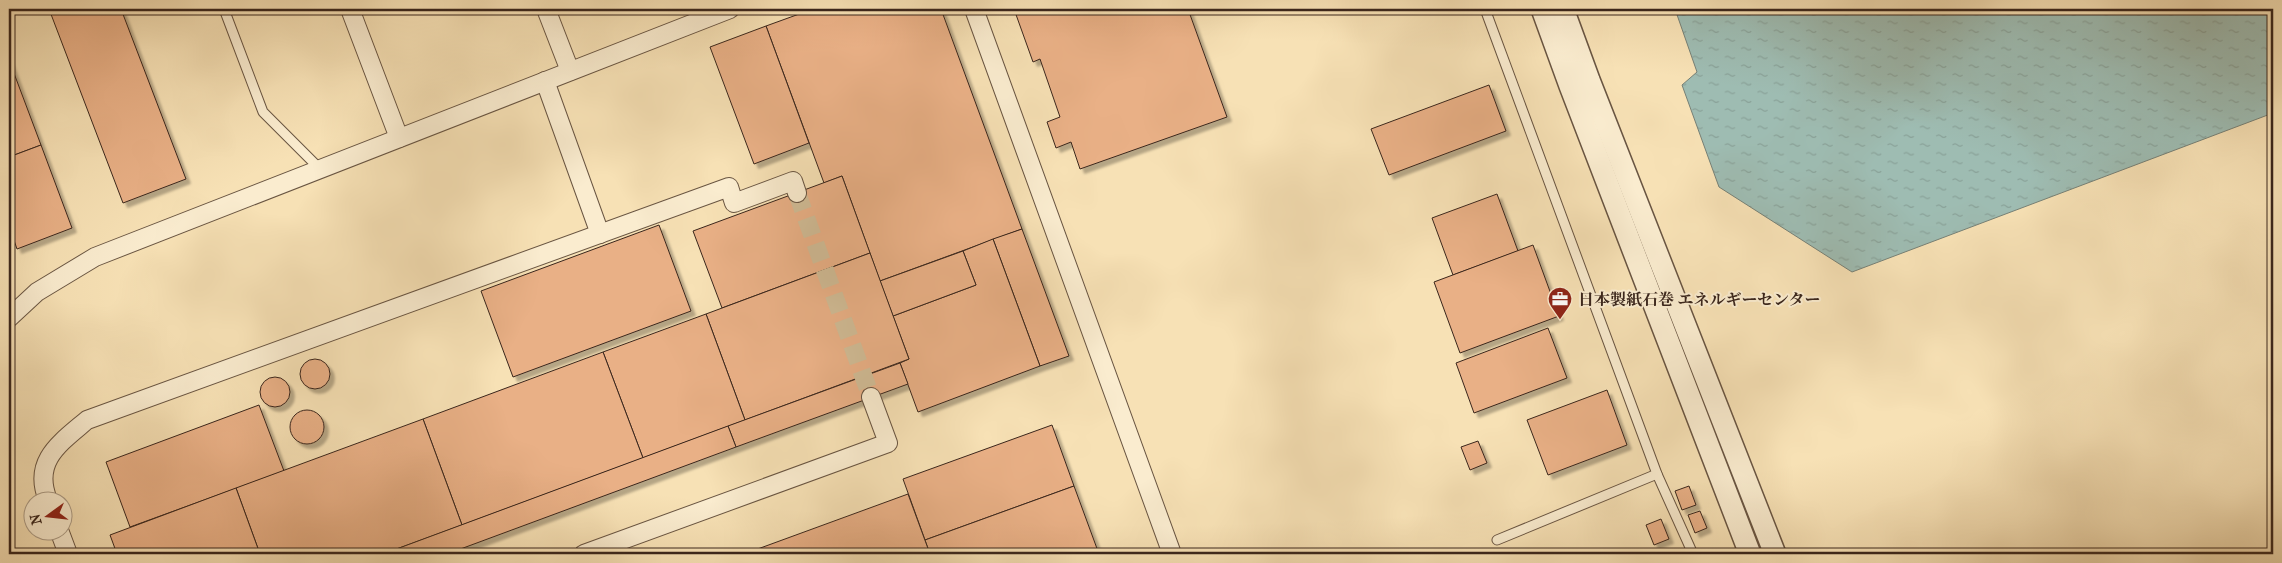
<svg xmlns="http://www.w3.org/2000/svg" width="2282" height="563" viewBox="0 0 2282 563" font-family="'IM FELL French Canon','Noto Serif JP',serif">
  <defs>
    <pattern id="water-ripples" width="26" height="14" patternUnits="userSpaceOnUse" patternTransform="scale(1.25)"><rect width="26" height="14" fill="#9ebcb2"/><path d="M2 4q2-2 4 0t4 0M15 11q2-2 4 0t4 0" fill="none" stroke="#89a198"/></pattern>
    <filter id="shadow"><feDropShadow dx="4.5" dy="4.5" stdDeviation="1" flood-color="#0004"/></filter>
  </defs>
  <rect width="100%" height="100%" fill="#f7e1b5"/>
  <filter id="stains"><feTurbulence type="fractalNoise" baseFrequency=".004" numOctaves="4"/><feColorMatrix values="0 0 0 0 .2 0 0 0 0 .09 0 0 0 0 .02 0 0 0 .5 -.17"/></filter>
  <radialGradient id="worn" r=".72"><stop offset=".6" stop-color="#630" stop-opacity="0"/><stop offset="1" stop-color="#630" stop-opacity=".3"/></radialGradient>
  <path fill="url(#water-ripples)" stroke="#768076" d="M 1675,9 L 2273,9 L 2273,113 L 1852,272 L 1719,187 L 1682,85 L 1697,72 Z"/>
  <g fill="#e9b086" stroke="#3a261c" filter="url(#shadow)">
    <path d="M 49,9 L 121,9 L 186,179 L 123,203 Z"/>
    <path d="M 813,9 L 941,9 L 1022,229 L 880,281 L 842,176 L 824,183 L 766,26 Z"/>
    <path d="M 1014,9 L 1188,9 L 1227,117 L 1080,169 L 1071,142 L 1056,148 L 1047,122 L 1060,117 L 1040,59 L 1033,62 Z"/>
    <path d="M 766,26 L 809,143 L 754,164 L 710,47 Z"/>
    <path d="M 9,60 L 41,145 L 9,157 Z"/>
    <path d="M 1489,85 L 1506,131 L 1389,175 L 1371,129 Z"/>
    <path d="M 41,145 L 72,228 L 17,249 L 9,226 L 9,157 Z"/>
    <path d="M 842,176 L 870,253 L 722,308 L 693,231 Z"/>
    <path d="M 1497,194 L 1518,251 L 1453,275 L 1432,218 Z"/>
    <path d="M 659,225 L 691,311 L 513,377 L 481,291 Z"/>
    <path d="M 1022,229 L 1069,356 L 1040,366 L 993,239 Z"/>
    <path d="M 993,239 L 1040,366 L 918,412 L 900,363 L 909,359 L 893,316 L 976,285 L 963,251 Z"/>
    <path d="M 1533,245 L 1559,316 L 1460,353 L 1434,282 Z"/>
    <path d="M 963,251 L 976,285 L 893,316 L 880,281 Z"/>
    <path d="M 870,253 L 909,359 L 745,420 L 706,314 Z"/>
    <path d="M 706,314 L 745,420 L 643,458 L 603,352 Z"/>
    <path d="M 1548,328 L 1567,378 L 1474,413 L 1456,363 Z"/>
    <path d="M 603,352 L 643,458 L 462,525 L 423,419 Z"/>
    <circle cx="315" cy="374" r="15"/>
    <path d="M 900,363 L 908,384 L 736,447 L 728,426 Z"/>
    <circle cx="275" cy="392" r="15"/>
    <path d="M 1607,390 L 1627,445 L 1548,475 L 1527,420 Z"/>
    <path d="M 259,405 L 284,471 L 130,527 L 106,462 Z"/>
    <circle cx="307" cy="427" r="17"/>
    <path d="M 423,419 L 462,525 L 383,554 L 260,554 L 236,488 Z"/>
    <path d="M 1052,425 L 1074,486 L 925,540 L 903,479 Z"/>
    <path d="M 728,426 L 736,447 L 447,554 L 383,554 Z"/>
    <path d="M 1478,441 L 1487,463 L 1470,470 L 1461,447 Z"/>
    <path d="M 1074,486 L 1099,554 L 930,554 L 925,540 Z"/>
    <path d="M 1689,486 L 1696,505 L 1682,510 L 1675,491 Z"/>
    <path d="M 236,488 L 260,554 L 117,554 L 110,535 Z"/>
    <path d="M 908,494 L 930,554 L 744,554 Z"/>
    <path d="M 1700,511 L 1707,528 L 1695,533 L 1688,515 Z"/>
    <path d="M 1661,519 L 1669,539 L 1654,545 L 1646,525 Z"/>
  </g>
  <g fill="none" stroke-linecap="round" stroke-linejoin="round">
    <path stroke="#d1bc96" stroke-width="18" stroke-dasharray="18 9" stroke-linecap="butt" d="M 797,193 L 871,397"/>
    <defs>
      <g id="service">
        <path d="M 224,9 L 263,112 L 320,169"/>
        <path d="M 1485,9 L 1657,474 L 1693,554"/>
        <path d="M 1497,540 L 1657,474"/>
      </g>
      <g id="minor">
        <path d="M 350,9 L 399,138"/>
        <path d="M 546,9 L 570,71"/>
        <path d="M 974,9 L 1172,554"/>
        <path d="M 545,81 L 600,234"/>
        <path d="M 9,318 L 37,292 L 95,257 L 730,9"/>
        <path d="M 48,500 C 32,461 60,443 87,420 L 729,187 L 734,203 L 793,181 L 797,193"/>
        <path d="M 59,530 L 68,554"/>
        <path d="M 584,554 L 888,443 L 871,397"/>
      </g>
      <g id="tertiary">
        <path d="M 1542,9 L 1570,86 L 1750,554"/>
        <path d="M 1563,9 L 1589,80 L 1775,554"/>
      </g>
    </defs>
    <use href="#service" stroke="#695542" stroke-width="11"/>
    <use href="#minor" stroke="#695542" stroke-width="20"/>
    <use href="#tertiary" stroke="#695542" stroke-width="24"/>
    <use href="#service" stroke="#faeccf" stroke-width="9"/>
    <use href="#minor" stroke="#faeccf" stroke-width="18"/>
    <use href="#tertiary" stroke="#faeccf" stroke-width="21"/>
  </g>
  <defs>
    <symbol id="office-pin" viewBox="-11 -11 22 30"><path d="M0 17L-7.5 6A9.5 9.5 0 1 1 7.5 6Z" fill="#8f2418" stroke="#faeccf"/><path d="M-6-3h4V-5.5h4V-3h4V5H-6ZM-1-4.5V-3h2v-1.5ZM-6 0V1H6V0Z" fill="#fff"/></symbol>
  </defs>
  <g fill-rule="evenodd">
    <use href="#office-pin" x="1546" y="285" width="28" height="38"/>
  </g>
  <g text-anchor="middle" stroke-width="4" stroke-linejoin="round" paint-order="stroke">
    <g font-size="16" font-weight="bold" fill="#3a261c" stroke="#faeccf" text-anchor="start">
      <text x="1578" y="305">日本製紙石巻 エネルギーセンター</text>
    </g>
  </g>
  <rect width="2282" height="563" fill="none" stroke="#f7e1b5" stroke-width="30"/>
  <rect x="10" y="10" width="2262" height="543" fill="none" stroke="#3a261c" stroke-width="2.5"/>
  <rect x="15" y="15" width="2252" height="533" fill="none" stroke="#3a261c"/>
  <g transform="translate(48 516) rotate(255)"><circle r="24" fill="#faeccf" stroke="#ad9d87"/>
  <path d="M0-4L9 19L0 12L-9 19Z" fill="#8f2418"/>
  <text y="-8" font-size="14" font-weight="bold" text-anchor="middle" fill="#3a261c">N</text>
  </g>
  <rect width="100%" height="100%" filter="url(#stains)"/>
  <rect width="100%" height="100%" fill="url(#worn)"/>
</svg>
